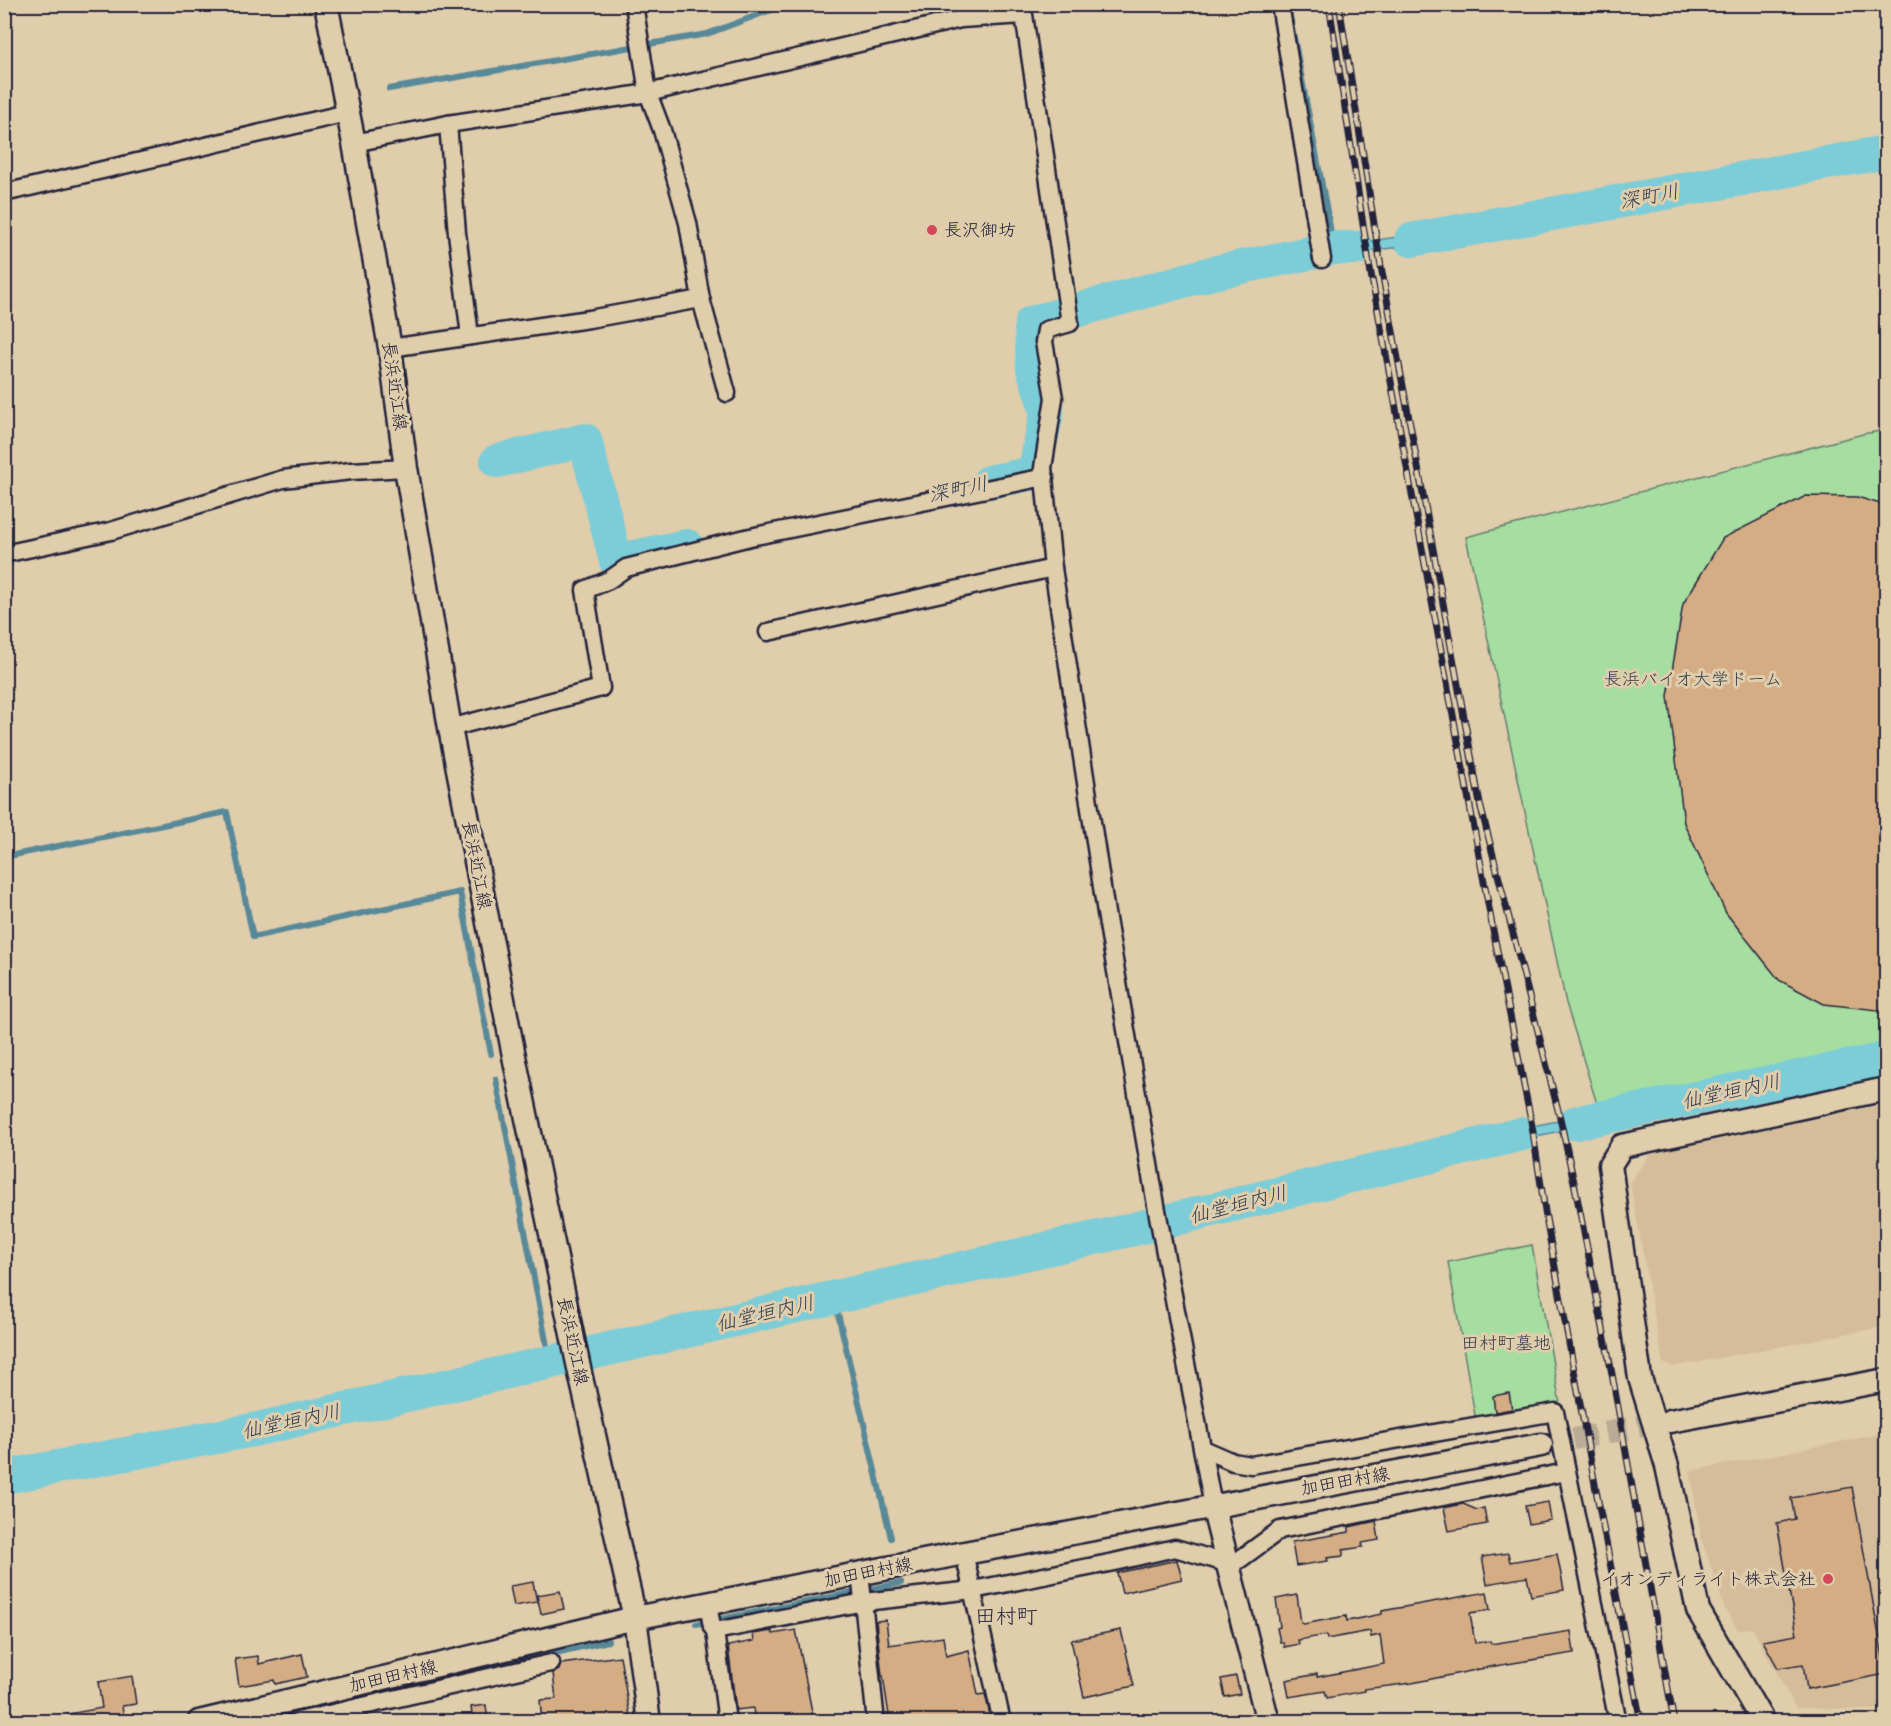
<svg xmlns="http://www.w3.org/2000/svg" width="1891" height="1726" viewBox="0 0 1891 1726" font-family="Mynerve,'Klee One',sans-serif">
  <rect width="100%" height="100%" fill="#dfcdab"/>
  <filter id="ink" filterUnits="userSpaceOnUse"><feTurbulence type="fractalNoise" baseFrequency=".0167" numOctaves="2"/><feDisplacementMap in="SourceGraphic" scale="12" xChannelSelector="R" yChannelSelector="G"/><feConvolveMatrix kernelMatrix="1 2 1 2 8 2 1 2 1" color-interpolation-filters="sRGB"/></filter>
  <g filter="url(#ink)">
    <g fill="#d5bd9c">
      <path d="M 1886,1104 L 1886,1326 L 1673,1367 L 1663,1363 L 1630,1182 L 1650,1154 Z"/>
      <path d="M 1886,1433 L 1886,1710 L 1796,1708 L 1752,1628 L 1738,1630 L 1725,1609 L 1702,1541 L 1690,1471 Z"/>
    </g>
    <g fill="#a6dda0" stroke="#64806e" stroke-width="1.5">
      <path d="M 1886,430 L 1886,1043 L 1597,1104 L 1566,1003 L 1466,537 L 1863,434 Z"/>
      <path d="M 1532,1245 L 1560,1404 L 1476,1421 L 1448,1262 Z"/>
    </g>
    <g fill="#7ccdd7" stroke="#588999" stroke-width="1.5">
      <path d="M 1411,235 L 1412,246 L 1334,254 L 1329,245 L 1355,243 Z"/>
      <path d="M 1574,1118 L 1575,1128 L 1522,1139 L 1521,1128 Z"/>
    </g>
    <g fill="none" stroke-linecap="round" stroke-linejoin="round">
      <g stroke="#588999" stroke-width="6">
        <path d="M 1289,11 L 1334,248"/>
        <path d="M 389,89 L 707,34 L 787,4"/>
        <path d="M 4,857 L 227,812 L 253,937 L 460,892 L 491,1054"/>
        <path d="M 496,1079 L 550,1362"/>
        <path d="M 834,1297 L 891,1538"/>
        <path d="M 696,1624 L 901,1583"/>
        <path d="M 253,1722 L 608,1641"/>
      </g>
      <g stroke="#7ccdd7" stroke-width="34">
        <path d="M 1411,240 L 1886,152"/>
        <path d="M 497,461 L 585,440 L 616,561 L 687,546"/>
        <path d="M 989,482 L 1034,473 L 1047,412 L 1033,368 L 1031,323 L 1212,273 L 1334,248 L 1356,248"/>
        <path d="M 1575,1123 L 1886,1059"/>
        <path d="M 4,1477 L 253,1430 L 1134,1229 L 1522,1134"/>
      </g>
    </g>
    <g fill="#d4ad85" stroke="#22223b" stroke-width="1.5">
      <path d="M 1806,496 L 1857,497 L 1887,506 L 1887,1011 L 1824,1004 L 1779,980 L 1726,913 L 1684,823 L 1668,696 L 1683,604 L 1723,538 Z"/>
      <path d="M 1509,1393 L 1512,1409 L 1495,1412 L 1493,1396 Z"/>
      <path d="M 1852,1487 L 1886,1674 L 1807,1689 L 1803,1664 L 1778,1668 L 1763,1641 L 1797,1635 L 1777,1523 L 1795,1519 L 1791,1498 Z"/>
      <path d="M 1548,1502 L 1551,1520 L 1529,1524 L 1525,1506 Z"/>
      <path d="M 1463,1504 L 1477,1510 L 1484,1508 L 1487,1524 L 1449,1531 L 1444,1508 Z"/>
      <path d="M 1376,1521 L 1379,1540 L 1362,1543 L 1363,1547 L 1343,1550 L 1343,1556 L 1327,1558 L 1328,1561 L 1296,1566 L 1292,1542 L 1349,1532 L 1349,1527 Z"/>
      <path d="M 1508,1553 L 1510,1562 L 1557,1554 L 1564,1590 L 1531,1596 L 1527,1577 L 1487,1584 L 1482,1557 Z"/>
      <path d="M 1177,1560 L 1182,1579 L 1122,1593 L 1117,1573 Z"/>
      <path d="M 533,1582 L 537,1602 L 514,1606 L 510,1586 Z"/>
      <path d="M 560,1591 L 564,1609 L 541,1614 L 537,1595 Z"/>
      <path d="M 1487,1592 L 1490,1610 L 1470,1613 L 1475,1643 L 1490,1641 L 1491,1644 L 1571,1631 L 1574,1653 L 1495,1666 L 1412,1683 L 1364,1689 L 1365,1691 L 1327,1698 L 1325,1691 L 1289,1697 L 1286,1680 L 1317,1674 L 1317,1677 L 1384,1664 L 1380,1635 L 1371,1637 L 1370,1631 L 1327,1639 L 1326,1635 L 1298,1640 L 1299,1644 L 1284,1647 L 1283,1642 L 1280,1642 L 1277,1628 L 1280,1627 L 1276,1599 L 1297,1595 L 1301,1623 L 1304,1624 L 1346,1616 L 1347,1621 L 1382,1614 L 1382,1611 Z"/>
      <path d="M 886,1620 L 889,1645 L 943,1637 L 946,1656 L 969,1650 L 978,1695 L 985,1694 L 990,1715 L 953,1722 L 890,1722 L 883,1676 L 882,1676 L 876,1621 Z"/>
      <path d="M 796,1630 L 814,1722 L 755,1722 L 753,1708 L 736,1710 L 728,1646 L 754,1641 L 753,1634 L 772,1631 L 773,1634 Z"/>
      <path d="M 1121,1630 L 1134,1686 L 1084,1697 L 1071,1640 Z"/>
      <path d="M 302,1654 L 307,1677 L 275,1684 L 274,1680 L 239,1686 L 235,1659 L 258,1656 L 259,1664 Z"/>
      <path d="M 620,1656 L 631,1722 L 542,1722 L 540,1700 L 556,1699 L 553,1673 L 559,1670 L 561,1664 Z"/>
      <path d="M 132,1676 L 136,1704 L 122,1706 L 124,1720 L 69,1722 L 68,1714 L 102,1708 L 98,1682 Z"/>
      <path d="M 1236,1676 L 1240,1694 L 1225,1697 L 1221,1679 Z"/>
      <path d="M 486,1705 L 488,1722 L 473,1722 L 471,1707 Z"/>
    </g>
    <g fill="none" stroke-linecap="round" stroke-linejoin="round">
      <path stroke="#b9ab95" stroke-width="22" stroke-dasharray="22 11" stroke-linecap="butt" d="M 1541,1445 L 1670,1421"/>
      <defs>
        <g id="street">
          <path d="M 634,4 L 648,93 L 662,130 L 688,223 L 701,299 L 727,393"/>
          <path d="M 1280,4 L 1322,259"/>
          <path d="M 448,124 L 457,233 L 470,336"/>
          <path d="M 354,143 L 448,124 L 648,93 L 961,19 L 1024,15 L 1070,323 L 1046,330 L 1044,342 L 1054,398 L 1043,468 L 1053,568 L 1106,913 L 1156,1205 L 1213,1506"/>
          <path d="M 4,193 L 347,113"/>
          <path d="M 390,348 L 589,319 L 701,299"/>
          <path d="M 4,554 L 111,531 L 283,479 L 351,471 L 406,468"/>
          <path d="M 768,632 L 1053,568"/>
          <path d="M 450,728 L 601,688 L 585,590 L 609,580 L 626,568 L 750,537 L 1045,477"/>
          <path d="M 1203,1449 L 1233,1462 L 1251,1465 L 1555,1412 L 1618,1722"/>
          <path d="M 964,1553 L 1002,1722"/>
          <path d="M 860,1573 L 876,1722"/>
          <path d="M 708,1604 L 712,1627 L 715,1631 L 727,1722"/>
          <path d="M 715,1631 L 864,1602 L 973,1590 L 1114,1562 L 1175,1548 L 1226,1563 L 1239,1560 L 1280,1530 L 1566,1472"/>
          <path d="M 294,1722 L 551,1663"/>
        </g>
        <g id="secondary">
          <path d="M 326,4 L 354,143 L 390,348 L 406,468 L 450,728 L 515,1061 L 580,1373 L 635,1618 L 649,1722"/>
          <path d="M 1670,1421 L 1886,1380"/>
          <path d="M 1213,1506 L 1268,1722"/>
          <path d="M 199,1722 L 635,1618 L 954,1555 L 1541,1445"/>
          <path d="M 1763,1722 L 1698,1610 L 1667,1466 L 1640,1378 L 1610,1165 L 1622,1146 L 1886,1089"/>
        </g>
      </defs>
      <use href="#street" stroke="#22223b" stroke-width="21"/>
      <use href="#secondary" stroke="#22223b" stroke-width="27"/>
      <use href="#street" stroke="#dfcdab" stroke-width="16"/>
      <use href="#secondary" stroke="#dfcdab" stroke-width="22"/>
      <defs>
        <g id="rail">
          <path d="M 1329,4 L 1369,263 L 1493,930 L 1532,1126 L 1546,1218 L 1599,1506 L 1641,1722"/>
          <path d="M 1339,4 L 1380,261 L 1480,804 L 1560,1118 L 1575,1187 L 1612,1374 L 1674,1722"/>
        </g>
      </defs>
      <use href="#rail" stroke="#22223b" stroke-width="7"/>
      <use href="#rail" stroke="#dfcdab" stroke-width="4.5" stroke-dasharray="14" stroke-linecap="butt"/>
    </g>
  </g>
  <g fill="#d1495b" stroke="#dfcdab" stroke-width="2">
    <circle cx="932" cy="230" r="6"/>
    <circle cx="1828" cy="1579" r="6"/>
  </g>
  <g text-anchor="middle" stroke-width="6" stroke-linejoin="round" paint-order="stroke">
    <g font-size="18" fill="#22223b" stroke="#dfcdab" text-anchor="start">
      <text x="944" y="236">長沢御坊</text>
      <text x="1816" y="1585" text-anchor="end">イオンディライト株式会社</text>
    </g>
    <g font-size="18" fill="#22223b" stroke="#dfcdab">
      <text transform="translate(395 386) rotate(82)" y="6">長浜近江線</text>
      <text transform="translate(477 865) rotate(79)" y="6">長浜近江線</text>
      <text transform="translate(573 1341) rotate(78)" y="6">長浜近江線</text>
      <text transform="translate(1345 1481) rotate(-10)" y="6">加田田村線</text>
      <text transform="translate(868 1572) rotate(-11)" y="6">加田田村線</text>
      <text transform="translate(393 1676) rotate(-13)" y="6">加田田村線</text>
    </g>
    <g font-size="18" fill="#363e4a" stroke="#dfcdab">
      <text x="1693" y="685">長浜バイオ大学ドーム</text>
      <text x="1506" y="1349">田村町墓地</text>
    </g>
    <g font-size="20" font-style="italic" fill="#303c52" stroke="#dfcdab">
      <text transform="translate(1649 196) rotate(-11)" y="7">深町川</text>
      <text transform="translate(958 489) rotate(-12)" y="7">深町川</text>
      <text transform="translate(1731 1091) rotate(-12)" y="7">仙堂垣内川</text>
      <text transform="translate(1238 1204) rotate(-14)" y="7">仙堂垣内川</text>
      <text transform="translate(765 1313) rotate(-13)" y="7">仙堂垣内川</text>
      <text transform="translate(291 1421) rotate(-12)" y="7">仙堂垣内川</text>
    </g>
    <g font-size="21" fill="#22223b" stroke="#dfcdab">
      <text x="1006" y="1623">田村町</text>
    </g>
  </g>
  <rect width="1891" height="1726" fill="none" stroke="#dfcdab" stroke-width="24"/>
  <rect x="12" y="12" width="1867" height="1702" fill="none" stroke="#22223b" stroke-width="2" filter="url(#ink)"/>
</svg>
